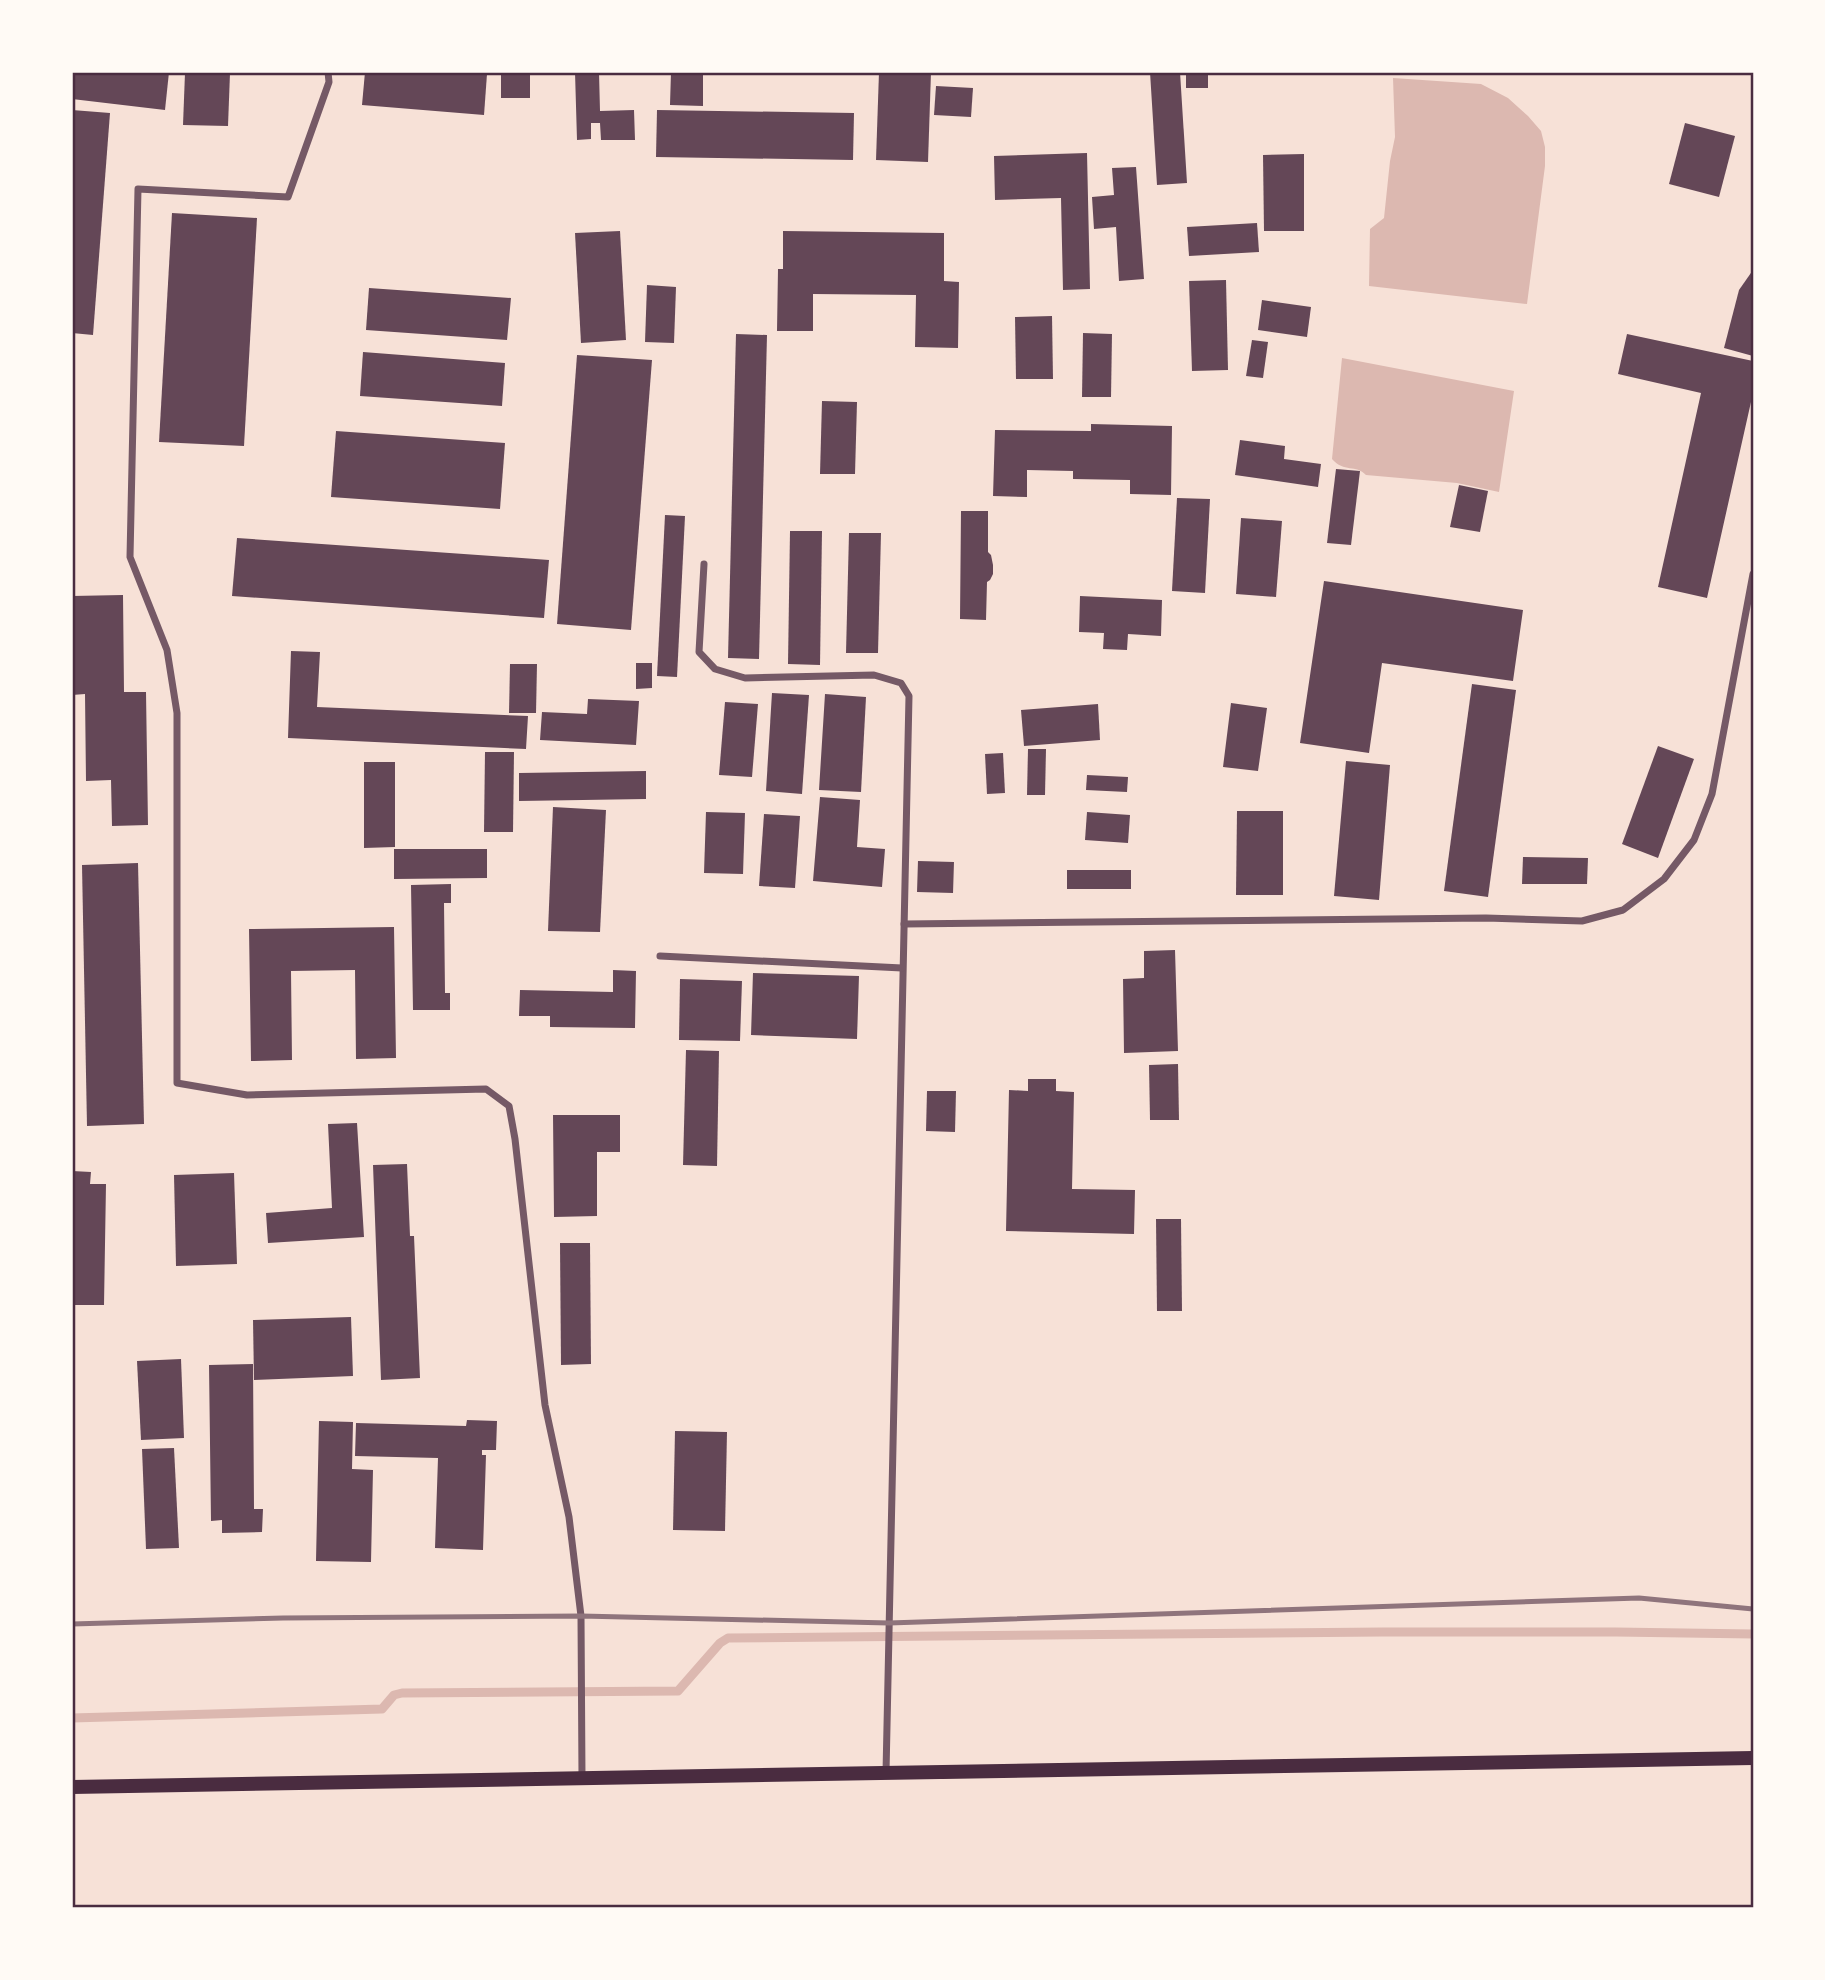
<svg xmlns="http://www.w3.org/2000/svg" width="1825" height="1980" viewBox="0 0 1825 1980" font-family="'Open Sans',sans-serif">
  <rect width="100%" height="100%" fill="#f7e1d7"/>
  <g fill="#dcb8b0">
    <path d="M 1393,78 L 1481,84 L 1508,98 L 1528,116 L 1541,131 L 1545,147 L 1545,166 L 1527,304 L 1369,286 L 1370,229 L 1384,218 L 1390,161 L 1395,137 Z"/>
    <path d="M 1342,358 L 1514,391 L 1499,492 L 1457,483 L 1366,475 C 1356,464 1344,473 1332,459 Z"/>
  </g>
  <g fill="none" stroke-linecap="round" stroke-linejoin="round">
    <path stroke="#dcb8b0" stroke-width="9" d="M 72,1718 L 382,1709 L 394,1695 L 402,1693 L 678,1691 L 720,1643 L 728,1638 L 1382,1632 L 1616,1632 L 1753,1634"/>
  </g>
  <g fill="#644757">
    <path d="M 72,72 L 169,72 L 165,110 L 72,99 Z"/>
    <path d="M 365,72 L 462,72 L 487,74 L 484,115 L 362,105 Z"/>
    <rect x="501" y="72" width="29" height="26"/>
    <path d="M 575,72 L 599,72 L 600,111 L 634,110 L 635,140 L 601,140 L 600,123 L 591,123 L 591,139 L 577,140 Z"/>
    <path d="M 671,72 L 703,72 L 703,106 L 670,105 Z"/>
    <path d="M 879,72 L 931,72 L 928,162 L 876,160 Z"/>
    <path d="M 1150,72 L 1180,72 L 1187,183 L 1157,185 Z"/>
    <rect x="1186" y="72" width="22" height="16"/>
    <path d="M 185,73 L 230,73 L 228,126 L 183,125 Z"/>
    <path d="M 936,86 L 973,88 L 971,117 L 934,115 Z"/>
    <path d="M 72,110 L 110,113 L 93,335 L 72,333 Z"/>
    <path d="M 657,110 L 854,113 L 853,160 L 656,157 Z"/>
    <path d="M 1685,123 L 1735,136 L 1719,197 L 1669,184 Z"/>
    <path d="M 1087,153 L 1090,289 L 1063,290 L 1061,198 L 995,200 L 994,156 Z"/>
    <path d="M 1304,154 L 1304,231 L 1264,231 L 1263,155 Z"/>
    <path d="M 1136,167 L 1144,279 L 1119,281 L 1116,227 L 1094,229 L 1092,197 L 1114,195 L 1112,168 Z"/>
    <path d="M 172,213 L 257,218 L 244,446 L 159,442 Z"/>
    <path d="M 1257,223 L 1259,252 L 1189,256 L 1187,227 Z"/>
    <path d="M 620,231 L 626,340 L 581,343 L 575,233 Z"/>
    <path d="M 783,231 L 944,233 L 944,281 L 959,282 L 958,348 L 915,347 L 916,295 L 813,294 L 813,331 L 777,331 L 778,269 L 783,269 Z"/>
    <path d="M 1753,270 L 1753,356 L 1724,348 L 1739,290 Z"/>
    <path d="M 1226,280 L 1228,370 L 1192,371 L 1189,281 Z"/>
    <path d="M 647,285 L 676,287 L 674,343 L 645,342 Z"/>
    <path d="M 369,288 L 511,298 L 507,340 L 366,330 Z"/>
    <path d="M 1262,300 L 1311,307 L 1307,337 L 1258,330 Z"/>
    <path d="M 1052,316 L 1053,379 L 1016,379 L 1015,317 Z"/>
    <path d="M 1083,333 L 1112,334 L 1111,397 L 1082,397 Z"/>
    <path d="M 736,334 L 767,335 L 759,659 L 728,658 Z"/>
    <path d="M 1627,334 L 1753,361 L 1753,393 L 1707,598 L 1658,587 L 1701,393 L 1618,374 Z"/>
    <path d="M 1252,340 L 1268,342 L 1263,378 L 1246,376 Z"/>
    <path d="M 363,352 L 505,363 L 502,406 L 360,396 Z"/>
    <path d="M 577,355 L 652,360 L 631,630 L 557,624 Z"/>
    <path d="M 822,401 L 857,402 L 855,474 L 820,474 Z"/>
    <path d="M 1091,424 L 1172,426 L 1171,495 L 1130,494 L 1130,480 L 1073,479 L 1073,471 L 1027,470 L 1027,497 L 993,496 L 995,430 L 1091,431 Z"/>
    <path d="M 336,431 L 505,443 L 500,509 L 331,497 Z"/>
    <path d="M 1240,440 L 1285,446 L 1284,459 L 1321,464 L 1318,487 L 1235,475 Z"/>
    <path d="M 1336,469 L 1360,471 L 1351,545 L 1327,543 Z"/>
    <path d="M 1459,485 L 1488,491 L 1480,532 L 1450,527 Z"/>
    <path d="M 1177,498 L 1210,499 L 1205,593 L 1172,591 Z"/>
    <path d="M 961,511 L 988,511 L 988,552 L 991,555 L 993,565 L 993,574 L 990,580 L 987,582 L 986,620 L 960,619 Z"/>
    <path d="M 665,515 L 685,516 L 677,677 L 657,676 Z"/>
    <path d="M 1241,518 L 1282,521 L 1276,597 L 1236,594 Z"/>
    <path d="M 790,531 L 822,531 L 820,665 L 788,664 Z"/>
    <path d="M 849,533 L 881,533 L 878,653 L 846,653 Z"/>
    <path d="M 237,538 L 549,560 L 544,618 L 232,596 Z"/>
    <path d="M 1324,581 L 1523,610 L 1513,681 L 1382,663 L 1369,753 L 1300,743 Z"/>
    <path d="M 123,595 L 124,692 L 146,692 L 148,825 L 112,826 L 111,780 L 86,781 L 85,694 L 72,695 L 72,596 Z"/>
    <path d="M 1080,596 L 1162,600 L 1161,636 L 1128,634 L 1127,650 L 1103,649 L 1104,633 L 1079,632 Z"/>
    <path d="M 291,651 L 320,652 L 317,707 L 528,716 L 526,749 L 288,738 Z"/>
    <path d="M 636,663 L 652,663 L 652,688 L 636,689 Z"/>
    <path d="M 510,664 L 537,664 L 536,713 L 509,713 Z"/>
    <path d="M 1472,684 L 1516,690 L 1488,897 L 1444,891 Z"/>
    <path d="M 772,693 L 809,695 L 802,794 L 766,791 Z"/>
    <path d="M 825,694 L 866,697 L 861,792 L 819,790 Z"/>
    <path d="M 588,699 L 639,701 L 636,745 L 540,740 L 542,712 L 587,714 Z"/>
    <path d="M 725,702 L 758,704 L 752,777 L 719,775 Z"/>
    <path d="M 1231,703 L 1267,708 L 1258,771 L 1223,767 Z"/>
    <path d="M 1098,704 L 1100,740 L 1024,746 L 1021,710 Z"/>
    <path d="M 1658,746 L 1694,759 L 1658,858 L 1622,844 Z"/>
    <path d="M 1028,749 L 1046,749 L 1045,795 L 1027,795 Z"/>
    <path d="M 485,752 L 514,752 L 513,832 L 484,832 Z"/>
    <path d="M 1003,753 L 1005,793 L 987,794 L 985,754 Z"/>
    <path d="M 1346,761 L 1390,765 L 1379,900 L 1334,896 Z"/>
    <path d="M 364,762 L 395,762 L 395,847 L 364,848 Z"/>
    <path d="M 646,771 L 646,799 L 519,801 L 519,773 Z"/>
    <path d="M 1087,775 L 1128,777 L 1127,792 L 1086,790 Z"/>
    <path d="M 820,797 L 860,800 L 857,847 L 885,849 L 882,887 L 813,881 Z"/>
    <path d="M 553,807 L 606,810 L 600,932 L 548,931 Z"/>
    <path d="M 1237,811 L 1283,811 L 1283,895 L 1236,895 Z"/>
    <path d="M 706,812 L 745,813 L 743,874 L 704,873 Z"/>
    <path d="M 1087,812 L 1130,815 L 1128,843 L 1085,840 Z"/>
    <path d="M 764,814 L 800,816 L 795,888 L 759,886 Z"/>
    <path d="M 394,849 L 487,849 L 487,878 L 394,879 Z"/>
    <path d="M 1523,857 L 1588,858 L 1587,884 L 1522,884 Z"/>
    <path d="M 918,861 L 954,862 L 953,893 L 917,892 Z"/>
    <path d="M 138,863 L 144,1124 L 87,1126 L 82,865 Z"/>
    <rect x="1067" y="870" width="64" height="19"/>
    <path d="M 451,884 L 451,903 L 444,903 L 445,993 L 450,993 L 450,1010 L 413,1010 L 411,885 Z"/>
    <path d="M 394,927 L 396,1058 L 356,1059 L 355,970 L 291,971 L 292,1060 L 251,1061 L 249,929 Z"/>
    <path d="M 1175,950 L 1178,1051 L 1124,1053 L 1123,979 L 1144,978 L 1144,951 Z"/>
    <path d="M 613,970 L 636,971 L 635,1028 L 550,1027 L 550,1016 L 519,1016 L 520,990 L 613,992 Z"/>
    <path d="M 753,973 L 859,976 L 857,1039 L 751,1035 Z"/>
    <path d="M 680,979 L 742,981 L 740,1041 L 679,1040 Z"/>
    <path d="M 686,1050 L 719,1051 L 717,1166 L 683,1165 Z"/>
    <path d="M 1178,1064 L 1179,1120 L 1150,1120 L 1149,1065 Z"/>
    <path d="M 1028,1079 L 1056,1079 L 1056,1091 L 1074,1092 L 1072,1189 L 1135,1190 L 1134,1234 L 1006,1231 L 1009,1090 L 1028,1091 Z"/>
    <path d="M 927,1091 L 956,1091 L 955,1132 L 926,1131 Z"/>
    <path d="M 553,1115 L 620,1115 L 620,1152 L 597,1152 L 597,1216 L 554,1217 Z"/>
    <path d="M 357,1123 L 364,1237 L 268,1243 L 266,1213 L 332,1208 L 328,1124 Z"/>
    <path d="M 407,1164 L 410,1236 L 414,1236 L 420,1378 L 381,1380 L 373,1165 Z"/>
    <path d="M 72,1171 L 91,1172 L 90,1184 L 106,1184 L 104,1305 L 72,1305 Z"/>
    <path d="M 234,1173 L 237,1264 L 176,1266 L 174,1175 Z"/>
    <path d="M 1156,1219 L 1181,1219 L 1182,1311 L 1157,1311 Z"/>
    <path d="M 560,1243 L 590,1243 L 591,1364 L 561,1365 Z"/>
    <path d="M 351,1317 L 353,1376 L 254,1380 L 253,1320 Z"/>
    <path d="M 181,1359 L 184,1438 L 141,1440 L 137,1361 Z"/>
    <path d="M 253,1364 L 254,1509 L 263,1509 L 262,1532 L 222,1533 L 222,1520 L 211,1521 L 209,1365 Z"/>
    <path d="M 467,1420 L 497,1421 L 496,1450 L 482,1450 L 482,1455 L 486,1455 L 483,1550 L 435,1548 L 438,1458 L 355,1456 L 356,1423 L 466,1426 Z"/>
    <path d="M 319,1421 L 353,1422 L 352,1469 L 373,1470 L 371,1562 L 316,1561 Z"/>
    <path d="M 675,1431 L 727,1432 L 725,1531 L 673,1530 Z"/>
    <path d="M 174,1448 L 179,1548 L 146,1549 L 142,1449 Z"/>
  </g>
  <g fill="none" stroke-linecap="round" stroke-linejoin="round">
    <g stroke="#755966" stroke-width="7">
      <path d="M 328,72 L 329,82 L 288,197 L 138,189 L 130,557 L 167,650 L 177,713 L 177,1083 L 247,1095 L 486,1089 L 509,1106 L 515,1139 L 545,1405 L 569,1517 L 581,1616 L 582,1778"/>
      <path d="M 704,564 L 699,652 L 715,669 L 745,678 L 874,675 L 901,683 L 909,696 L 886,1773"/>
      <path d="M 904,924 L 1486,918 L 1582,921 L 1623,910 L 1664,879 L 1694,840 L 1712,794 L 1753,574"/>
      <path d="M 660,956 L 902,968"/>
    </g>
    <path stroke="#4a2c40" stroke-width="14" d="M 72,1787 L 1753,1758"/>
    <path stroke="#8f747c" stroke-width="5" d="M 72,1624 L 283,1618 L 581,1616 L 889,1623 L 1639,1598 L 1753,1609"/>
  </g>
  <rect width="1825" height="1980" fill="none" stroke="#fffaf5" stroke-width="147"/>
  <rect x="74" y="74" width="1678" height="1832" fill="none" stroke="#4a2c40" stroke-width="2.5"/>
</svg>
